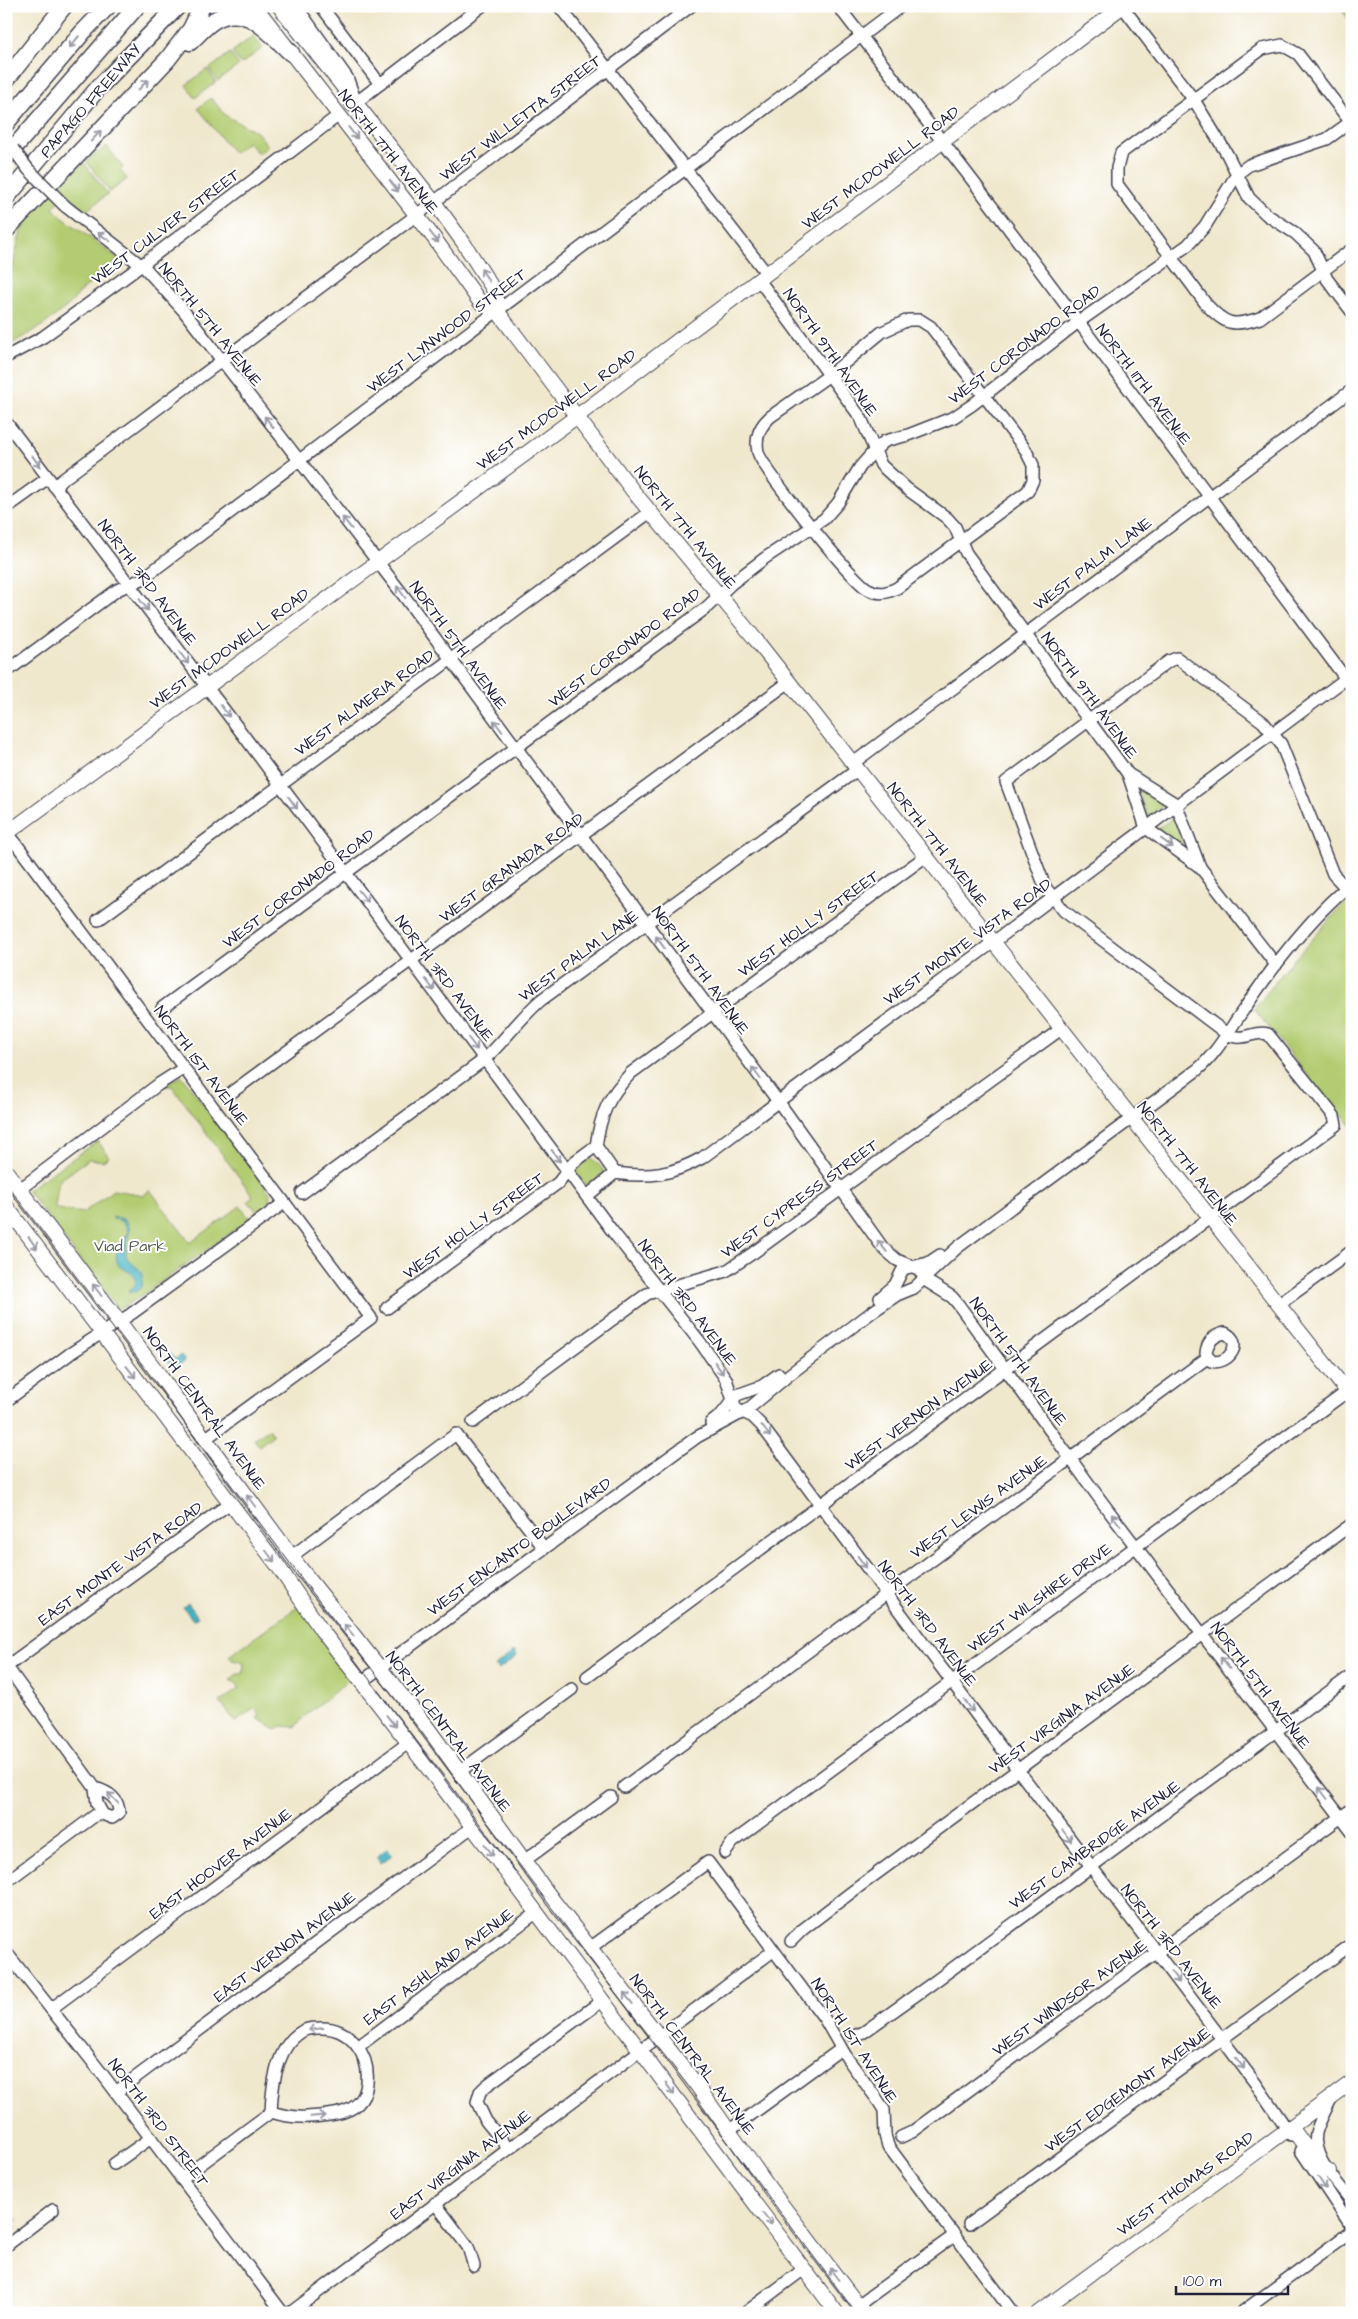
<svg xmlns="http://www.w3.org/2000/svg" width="1358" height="2319" viewBox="0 0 1358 2319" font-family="'Architects Daughter',sans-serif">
  <rect width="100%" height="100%" fill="#fff"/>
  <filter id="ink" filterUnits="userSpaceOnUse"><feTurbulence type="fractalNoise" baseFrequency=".02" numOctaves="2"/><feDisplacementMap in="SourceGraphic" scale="10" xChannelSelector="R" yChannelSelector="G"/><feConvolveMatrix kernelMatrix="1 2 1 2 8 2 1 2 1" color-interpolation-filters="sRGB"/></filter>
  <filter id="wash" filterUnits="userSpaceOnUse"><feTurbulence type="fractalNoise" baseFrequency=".0096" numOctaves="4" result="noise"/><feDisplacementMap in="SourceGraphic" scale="20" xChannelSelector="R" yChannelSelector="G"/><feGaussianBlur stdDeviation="1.12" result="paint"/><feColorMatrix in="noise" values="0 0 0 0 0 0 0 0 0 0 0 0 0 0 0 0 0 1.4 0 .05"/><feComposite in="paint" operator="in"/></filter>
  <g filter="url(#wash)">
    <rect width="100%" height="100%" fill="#f0e8cd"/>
    <g fill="#b3cc71" stroke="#6a7756">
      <path d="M 1339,6 L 1352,6 L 1352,24 Z"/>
      <path d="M 253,36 L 263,48 L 241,64 L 232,52 Z"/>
      <path d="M 230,53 L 239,65 L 218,81 L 209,69 Z"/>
      <path d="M 207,69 L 216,82 L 195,98 L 186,85 Z"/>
      <path d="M 211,98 L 226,116 L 257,132 L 268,146 L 259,154 L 248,142 L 233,153 L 198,108 Z"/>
      <path d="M 107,146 L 123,168 L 120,170 L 127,179 L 110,192 L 86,161 Z"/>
      <path d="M 83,162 L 108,194 L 86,211 L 66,193 L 53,208 L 63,218 L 118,258 L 114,266 L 83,289 L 70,304 L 45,324 L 6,347 L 6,282 L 10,277 L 21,231 L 29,217 Z"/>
      <path d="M 1137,785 L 1163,804 L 1163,806 L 1147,817 Z"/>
      <path d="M 1173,818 L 1174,819 L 1185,850 L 1157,829 Z"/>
      <path d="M 1352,895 L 1352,1126 L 1344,1117 L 1340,1116 L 1254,1009 L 1289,965 Z"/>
      <path d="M 182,1076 L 270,1193 L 269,1203 L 258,1213 L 248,1201 L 253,1196 L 172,1086 L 163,1086 Z"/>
      <path d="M 98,1141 L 109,1157 L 103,1161 L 89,1159 L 59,1181 L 55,1206 L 57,1209 L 83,1213 L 113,1190 L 144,1195 L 150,1190 L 190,1243 L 240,1206 L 250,1219 L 143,1295 L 118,1310 L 27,1190 Z"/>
      <path d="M 591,1157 L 603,1169 L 603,1174 L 590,1184 L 584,1184 L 576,1173 L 576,1170 Z"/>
      <path d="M 268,1429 L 273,1435 L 259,1446 L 254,1439 Z"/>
      <path d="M 303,1603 L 354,1674 C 336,1694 312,1706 295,1727 L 282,1726 L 276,1729 L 257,1718 L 260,1716 L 255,1708 L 236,1722 L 220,1702 L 240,1688 L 234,1681 L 232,1682 L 230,1680 L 237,1674 L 243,1674 L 244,1663 L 232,1660 L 229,1656 Z"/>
      <path d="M 6,2205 L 18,2220 L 15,2223 L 15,2230 L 6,2237 Z"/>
    </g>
    <g fill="#44b2c1" stroke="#336a7e">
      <path d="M 113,1217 C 143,1219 121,1244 127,1257 C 130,1264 139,1267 143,1274 L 142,1286 L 137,1291 L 129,1293 L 129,1290 L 135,1286 C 138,1274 128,1272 119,1266 C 111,1252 122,1244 128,1233 C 127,1224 122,1219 113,1219 Z"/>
      <path d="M 171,1354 L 175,1359 L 181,1355 L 185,1361 L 174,1369 L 166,1358 Z"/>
      <path d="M 188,1603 L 198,1617 L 193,1620 L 183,1607 Z"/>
      <path d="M 514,1651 L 517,1656 L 498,1670 L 495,1666 Z"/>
      <path d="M 388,1848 L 392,1855 L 381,1863 L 376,1857 Z"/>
    </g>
  </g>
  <g filter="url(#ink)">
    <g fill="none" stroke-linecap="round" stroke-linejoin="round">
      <defs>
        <g id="minor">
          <path d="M 321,6 L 380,84"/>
          <path d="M 559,6 L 767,274"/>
          <path d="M 838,6 L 979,189 L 1352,687"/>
          <path d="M 1122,6 L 1194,100 L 1227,154 L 1249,198 L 1267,215 L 1295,233 L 1314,251 L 1327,279 L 1352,312"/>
          <path d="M 354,104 L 482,6"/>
          <path d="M 1352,124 L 1298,54 L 1282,45 L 1262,49 L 1121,153 L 1117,168 L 1117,184 L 1206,304 C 1225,325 1233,327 1260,318 L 1352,249"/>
          <path d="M 6,138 L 13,149"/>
          <path d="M 65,206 L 146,269 L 183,310 L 404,596 L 783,1108 L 883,1248 L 897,1260 L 918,1269 L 928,1282 L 952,1297 L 958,1304 L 1102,1502 L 1352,1832"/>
          <path d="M 759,280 L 861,418 L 881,465 L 907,489 L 947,518 L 955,527 L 966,553 L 1128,774 L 1146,828 L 1200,867"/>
          <path d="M 908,320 L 920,320 L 931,327 L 1025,449 L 1033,465 L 1033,480 L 1028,491 L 897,588 C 887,593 879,595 868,589 C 853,582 761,467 758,452 C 755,438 760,426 770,417 L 831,374 L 882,332 Z"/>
          <path d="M 6,357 L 43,337 L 131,273 L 339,115"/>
          <path d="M 6,422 L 244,736 L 613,1232 L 700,1342 L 726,1379 L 736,1409 L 753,1417 L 761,1425 L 984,1725 L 1256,2084 L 1291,2135"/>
          <path d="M 54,486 L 434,202 L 691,6"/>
          <path d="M 6,508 L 48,478"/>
          <path d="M 6,672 L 117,590 L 142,579 L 901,6"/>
          <path d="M 852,764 L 1352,390"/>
          <path d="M 1128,774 L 1176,804 L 1200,867 L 1276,965"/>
          <path d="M 8,833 L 371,1318 L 205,1439"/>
          <path d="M 98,920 L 650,512"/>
          <path d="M 162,1008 L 706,608 L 731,584 L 765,558 L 824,519 L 838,503 L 860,467 L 874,451 L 885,441 L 908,435 L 954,417 L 972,405 L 1077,323 L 1188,245 L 1205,226 L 1237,174 L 1249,165 L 1327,139 L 1352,121"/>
          <path d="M 228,1095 L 789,682"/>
          <path d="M 596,1146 L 615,1173"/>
          <path d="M 20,1189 L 159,1084 L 184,1068"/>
          <path d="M 302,1193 L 485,1059 C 505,1040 520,1018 541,1000 L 857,770"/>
          <path d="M 587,1196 L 615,1173 C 650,1178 671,1175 702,1158 L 1003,935 L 1352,674"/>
          <path d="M 880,1298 L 895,1285 L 903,1269 L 928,1263 L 940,1255"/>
          <path d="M 1278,1305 L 1352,1251"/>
          <path d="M 387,1308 L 558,1183 L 574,1162 L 596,1146 C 601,1113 608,1097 631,1073 L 926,856"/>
          <path d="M 1225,1333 C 1245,1342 1228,1366 1211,1361 L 1206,1353 C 1207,1342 1214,1335 1225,1333 Z"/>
          <path d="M 6,1401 L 71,1353 L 131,1314 L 284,1203"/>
          <path d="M 473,1422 L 647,1294 L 726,1271 L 753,1253 L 1061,1029"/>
          <path d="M 711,1423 L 721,1415 L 737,1395 L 762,1386 L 779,1374"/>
          <path d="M 292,1556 L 456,1434 L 544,1548"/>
          <path d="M 6,1667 L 230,1503"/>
          <path d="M 7,1667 L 95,1788 L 97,1803 L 102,1814 L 112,1818 L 119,1813 C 119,1798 108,1792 95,1788"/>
          <path d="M 587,1677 L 1336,1125 L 1334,1116 L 1268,1034 C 1252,1030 1244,1043 1227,1034 L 1064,911 L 1045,887 L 1006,782 L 1169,661 L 1177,658 L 1263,722 L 1281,744 L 1333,874 L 1346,888"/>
          <path d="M 361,1682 L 697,1437 L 747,1410 L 790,1374 L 872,1312 L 897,1295 L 914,1288 L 958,1247 L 1197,1070 C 1217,1053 1229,1030 1244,1009 C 1271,969 1313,914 1351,884"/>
          <path d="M 459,1772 L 572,1689"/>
          <path d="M 624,1787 L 1207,1358"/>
          <path d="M 725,1853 L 733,1842 L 1352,1388"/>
          <path d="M 524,1861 L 611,1797"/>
          <path d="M 6,1882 L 101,1811"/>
          <path d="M 791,1941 L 802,1930 L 853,1891 L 1352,1524"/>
          <path d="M 590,1948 L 708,1862 L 824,2018 L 847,2058 L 879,2102 L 884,2110 L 885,2135 L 888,2146 L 1013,2313"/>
          <path d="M 6,1952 L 103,2075 L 283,2313"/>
          <path d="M 51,2009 L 408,1743"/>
          <path d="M 854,2036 L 864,2032 L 930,1985 L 1352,1675"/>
          <path d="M 359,2046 L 537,1912"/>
          <path d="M 116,2092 L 472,1827"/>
          <path d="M 1332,2097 C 1326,2109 1319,2121 1316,2133 C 1311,2158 1339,2184 1352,2202"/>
          <path d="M 730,2130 L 841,2049"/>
          <path d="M 901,2137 L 912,2132 L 1352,1809"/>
          <path d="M 508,2148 L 486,2121 L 477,2102 L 480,2092 L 486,2086 L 603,2000"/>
          <path d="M 1301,2151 L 1352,2227"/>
          <path d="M 114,2164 L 151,2138"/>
          <path d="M 181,2179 L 271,2112 C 272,2086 276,2047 301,2032 C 305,2029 314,2028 319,2028 C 350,2026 370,2055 367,2083 C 365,2102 353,2111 335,2114 C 310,2118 294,2119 271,2112"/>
          <path d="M 435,2203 L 468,2247 L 474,2266"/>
          <path d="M 969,2224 L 1352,1944"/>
          <path d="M 6,2246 L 53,2210"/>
          <path d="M 858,2305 L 955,2235"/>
          <path d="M 290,2313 L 773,1951"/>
          <path d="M 745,2313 L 804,2269"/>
          <path d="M 1241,2313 L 1352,2231"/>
        </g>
        <g id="major">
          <path d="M 255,6 L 434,238 L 480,302 L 498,312 L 633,491 L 756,640 L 1352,1398"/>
          <path d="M 279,6 L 434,202 L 463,242 L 495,292 L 498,312"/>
          <path d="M 6,834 L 576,417 L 1123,6"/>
          <path d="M 6,1171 L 161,1377 L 205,1439 L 301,1569 L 427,1727 L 552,1899 L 693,2080 L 770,2189 L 864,2313"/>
          <path d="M 6,1206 L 278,1566 L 322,1631 L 441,1785 L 837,2313"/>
          <path d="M 1291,2127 L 1318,2164 L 1329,2171"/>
          <path d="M 1038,2313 L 1352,2082"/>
        </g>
        <g id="highway">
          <path d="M 293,6 L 345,79 L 354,104"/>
          <path d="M 190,42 C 198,35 204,27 213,21 C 246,0 269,33 291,53"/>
          <path d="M 6,80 L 64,6"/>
          <path d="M 6,123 L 83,32 L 108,6"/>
          <path d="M 6,157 L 137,6"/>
          <path d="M 6,198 L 99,87 L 178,6"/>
          <path d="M 6,230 L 167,60 L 191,29 L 202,6"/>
        </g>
      </defs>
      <use href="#minor" stroke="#414051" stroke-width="14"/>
      <use href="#major" stroke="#414051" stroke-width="16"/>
      <use href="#highway" stroke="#414051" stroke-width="19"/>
      <use href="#minor" stroke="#fff" stroke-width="11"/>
      <use href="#major" stroke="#fff" stroke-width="14"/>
      <use href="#highway" stroke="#fff" stroke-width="16"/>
      <g stroke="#22223b" stroke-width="1">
        <path d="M 6,1186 L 308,1587 L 385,1686 L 856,2313"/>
        <path d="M 352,1656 L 477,1823 L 517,1873"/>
      </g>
      <defs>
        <path id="minor-bridge" d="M 13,149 L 28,169 L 65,206"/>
      </defs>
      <use href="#minor-bridge" stroke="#414051" stroke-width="14" stroke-linecap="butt"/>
      <use href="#minor-bridge" stroke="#fff" stroke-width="11"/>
    </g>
    <defs><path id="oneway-shaft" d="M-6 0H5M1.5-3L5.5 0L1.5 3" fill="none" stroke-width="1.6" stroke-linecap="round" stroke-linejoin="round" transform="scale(1.25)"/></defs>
    <g stroke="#9c9ca7">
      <use href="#oneway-shaft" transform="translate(74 42) rotate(130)"/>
      <use href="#oneway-shaft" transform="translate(143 85) rotate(-47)"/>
      <use href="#oneway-shaft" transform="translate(353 133) rotate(52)"/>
      <use href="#oneway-shaft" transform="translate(96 136) rotate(-47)"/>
      <use href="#oneway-shaft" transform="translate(394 186) rotate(53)"/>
      <use href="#oneway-shaft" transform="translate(104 237) rotate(-145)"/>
      <use href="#oneway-shaft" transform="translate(434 237) rotate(52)"/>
      <use href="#oneway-shaft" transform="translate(485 275) rotate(-122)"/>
      <use href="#oneway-shaft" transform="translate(269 422) rotate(-128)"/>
      <use href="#oneway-shaft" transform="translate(36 461) rotate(54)"/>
      <use href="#oneway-shaft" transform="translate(347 523) rotate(-128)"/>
      <use href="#oneway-shaft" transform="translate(401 592) rotate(-127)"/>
      <use href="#oneway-shaft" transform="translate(144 605) rotate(52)"/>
      <use href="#oneway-shaft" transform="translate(184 658) rotate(53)"/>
      <use href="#oneway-shaft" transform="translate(225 711) rotate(53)"/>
      <use href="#oneway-shaft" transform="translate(498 726) rotate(-127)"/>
      <use href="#oneway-shaft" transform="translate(293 803) rotate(54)"/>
      <use href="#oneway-shaft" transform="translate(1167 843) rotate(36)"/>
      <use href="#oneway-shaft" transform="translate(363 896) rotate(53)"/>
      <use href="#oneway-shaft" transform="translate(660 942) rotate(-126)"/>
      <use href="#oneway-shaft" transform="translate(430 985) rotate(53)"/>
      <use href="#oneway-shaft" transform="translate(473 1044) rotate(53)"/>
      <use href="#oneway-shaft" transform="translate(756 1073) rotate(-127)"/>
      <use href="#oneway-shaft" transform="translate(556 1156) rotate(54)"/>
      <use href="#oneway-shaft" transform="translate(33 1243) rotate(54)"/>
      <use href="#oneway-shaft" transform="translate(882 1246) rotate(-129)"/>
      <use href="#oneway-shaft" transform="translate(97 1290) rotate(-127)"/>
      <use href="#oneway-shaft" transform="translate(719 1368) rotate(55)"/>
      <use href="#oneway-shaft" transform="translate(131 1372) rotate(52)"/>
      <use href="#oneway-shaft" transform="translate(766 1431) rotate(53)"/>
      <use href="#oneway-shaft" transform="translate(251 1501) rotate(-127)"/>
      <use href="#oneway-shaft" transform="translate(1116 1520) rotate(-127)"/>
      <use href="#oneway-shaft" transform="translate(270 1556) rotate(53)"/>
      <use href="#oneway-shaft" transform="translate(862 1562) rotate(54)"/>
      <use href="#oneway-shaft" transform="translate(349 1630) rotate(-129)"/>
      <use href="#oneway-shaft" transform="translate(1225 1663) rotate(-129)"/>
      <use href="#oneway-shaft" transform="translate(969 1706) rotate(53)"/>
      <use href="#oneway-shaft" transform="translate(391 1721) rotate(52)"/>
      <use href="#oneway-shaft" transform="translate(1323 1793) rotate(-127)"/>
      <use href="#oneway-shaft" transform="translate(113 1798) rotate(-134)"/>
      <use href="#oneway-shaft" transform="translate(1067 1836) rotate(53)"/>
      <use href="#oneway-shaft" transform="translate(489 1850) rotate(53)"/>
      <use href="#oneway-shaft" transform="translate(1175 1977) rotate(52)"/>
      <use href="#oneway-shaft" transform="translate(628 1998) rotate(-128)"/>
      <use href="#oneway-shaft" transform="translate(316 2029) rotate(172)"/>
      <use href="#oneway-shaft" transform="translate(1240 2063) rotate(53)"/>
      <use href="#oneway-shaft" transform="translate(670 2089) rotate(54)"/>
      <use href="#oneway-shaft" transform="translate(318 2116) rotate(-5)"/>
      <use href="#oneway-shaft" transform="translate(1322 2183) rotate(57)"/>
      <use href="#oneway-shaft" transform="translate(767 2219) rotate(53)"/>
      <use href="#oneway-shaft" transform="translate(834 2274) rotate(-127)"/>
    </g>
  </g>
  <g text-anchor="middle" stroke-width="4" stroke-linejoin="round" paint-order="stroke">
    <g font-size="16" fill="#22223b" stroke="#fff">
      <text transform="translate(90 100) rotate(-49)" y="6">PAPAGO FREEWAY</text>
      <text transform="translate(520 117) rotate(-37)" y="6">WEST WILLETTA STREET</text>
      <text transform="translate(389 151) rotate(52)" y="6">NORTH 7TH AVENUE</text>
      <text transform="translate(880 167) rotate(-37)" y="6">WEST MCDOWELL ROAD</text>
      <text transform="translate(165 226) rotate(-37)" y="6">WEST CULVER STREET</text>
      <text transform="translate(211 324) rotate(51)" y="6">NORTH 5TH AVENUE</text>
      <text transform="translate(446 330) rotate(-37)" y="6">WEST LYNWOOD STREET</text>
      <text transform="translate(1024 344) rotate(-37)" y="6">WEST CORONADO ROAD</text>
      <text transform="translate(831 352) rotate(55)" y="6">NORTH 9TH AVENUE</text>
      <text transform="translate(1144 384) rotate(53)" y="6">NORTH 11TH AVENUE</text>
      <text transform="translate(556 409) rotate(-36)" y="6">WEST MCDOWELL ROAD</text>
      <text transform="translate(686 527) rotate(51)" y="6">NORTH 7TH AVENUE</text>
      <text transform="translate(1092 563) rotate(-37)" y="6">WEST PALM LANE</text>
      <text transform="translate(148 582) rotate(53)" y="6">NORTH 3RD AVENUE</text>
      <text transform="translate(459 645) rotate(54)" y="6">NORTH 5TH AVENUE</text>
      <text transform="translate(624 647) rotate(-37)" y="6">WEST CORONADO ROAD</text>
      <text transform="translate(229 648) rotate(-36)" y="6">WEST MCDOWELL ROAD</text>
      <text transform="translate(1090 695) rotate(54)" y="6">NORTH 9TH AVENUE</text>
      <text transform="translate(364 702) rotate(-36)" y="6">WEST ALMERIA ROAD</text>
      <text transform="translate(938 844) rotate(52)" y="6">NORTH 7TH AVENUE</text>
      <text transform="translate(511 867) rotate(-36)" y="6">WEST GRANADA ROAD</text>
      <text transform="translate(298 888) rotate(-37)" y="6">WEST CORONADO ROAD</text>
      <text transform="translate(808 923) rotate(-36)" y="6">WEST HOLLY STREET</text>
      <text transform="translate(967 941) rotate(-36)" y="6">WEST MONTE VISTA ROAD</text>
      <text transform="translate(578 955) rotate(-36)" y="6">WEST PALM LANE</text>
      <text transform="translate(701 970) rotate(54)" y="6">NORTH 5TH AVENUE</text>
      <text transform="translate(445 978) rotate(53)" y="6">NORTH 3RD AVENUE</text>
      <text transform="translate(202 1065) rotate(53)" y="6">NORTH 1ST AVENUE</text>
      <text transform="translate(1188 1163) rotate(52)" y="6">NORTH 7TH AVENUE</text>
      <text transform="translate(799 1198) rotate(-36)" y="6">WEST CYPRESS STREET</text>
      <text transform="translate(473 1225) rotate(-36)" y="6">WEST HOLLY STREET</text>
      <text transform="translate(688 1302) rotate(53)" y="6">NORTH 3RD AVENUE</text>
      <text transform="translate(1019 1361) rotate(54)" y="6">NORTH 5TH AVENUE</text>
      <text transform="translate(205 1408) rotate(54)" y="6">NORTH CENTRAL AVENUE</text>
      <text transform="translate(918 1414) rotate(-36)" y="6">WEST VERNON AVENUE</text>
      <text transform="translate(978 1506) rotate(-36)" y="6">WEST LEWIS AVENUE</text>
      <text transform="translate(519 1546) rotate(-36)" y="6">WEST ENCANTO BOULEVARD</text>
      <text transform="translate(120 1563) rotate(-36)" y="6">EAST MONTE VISTA ROAD</text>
      <text transform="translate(1039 1597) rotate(-36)" y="6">WEST WILSHIRE DRIVE</text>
      <text transform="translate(928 1623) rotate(53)" y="6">NORTH 3RD AVENUE</text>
      <text transform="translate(1261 1685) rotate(53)" y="6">NORTH 5TH AVENUE</text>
      <text transform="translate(1061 1718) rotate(-36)" y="6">WEST VIRGINIA AVENUE</text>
      <text transform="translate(449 1731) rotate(53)" y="6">NORTH CENTRAL AVENUE</text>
      <text transform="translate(1094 1844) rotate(-36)" y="6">WEST CAMBRIDGE AVENUE</text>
      <text transform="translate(220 1863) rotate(-37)" y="6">EAST HOOVER AVENUE</text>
      <text transform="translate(284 1946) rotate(-37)" y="6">EAST VERNON AVENUE</text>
      <text transform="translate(1172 1946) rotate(52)" y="6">NORTH 3RD AVENUE</text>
      <text transform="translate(438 1966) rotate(-37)" y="6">EAST ASHLAND AVENUE</text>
      <text transform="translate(1069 1997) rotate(-36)" y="6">WEST WINDSOR AVENUE</text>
      <text transform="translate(855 2040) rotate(57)" y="6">NORTH 1ST AVENUE</text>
      <text transform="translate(693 2054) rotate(53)" y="6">NORTH CENTRAL AVENUE</text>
      <text transform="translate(1127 2089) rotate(-36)" y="6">WEST EDGEMONT AVENUE</text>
      <text transform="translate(159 2122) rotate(53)" y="6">NORTH 3RD STREET</text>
      <text transform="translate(460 2164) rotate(-37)" y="6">EAST VIRGINIA AVENUE</text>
      <text transform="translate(1185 2183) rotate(-36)" y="6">WEST THOMAS ROAD</text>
    </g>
    <g font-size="16" fill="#555e4e" stroke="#fff">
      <text x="130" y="1251">Viad Park</text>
    </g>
  </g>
  <rect width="1358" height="2319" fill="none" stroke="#fff" stroke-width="25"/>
  <path d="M1176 2286v8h112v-8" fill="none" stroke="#22223b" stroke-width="2.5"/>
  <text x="1183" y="2286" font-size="15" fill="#22223b" stroke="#ffffff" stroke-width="4" paint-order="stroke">100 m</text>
</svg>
